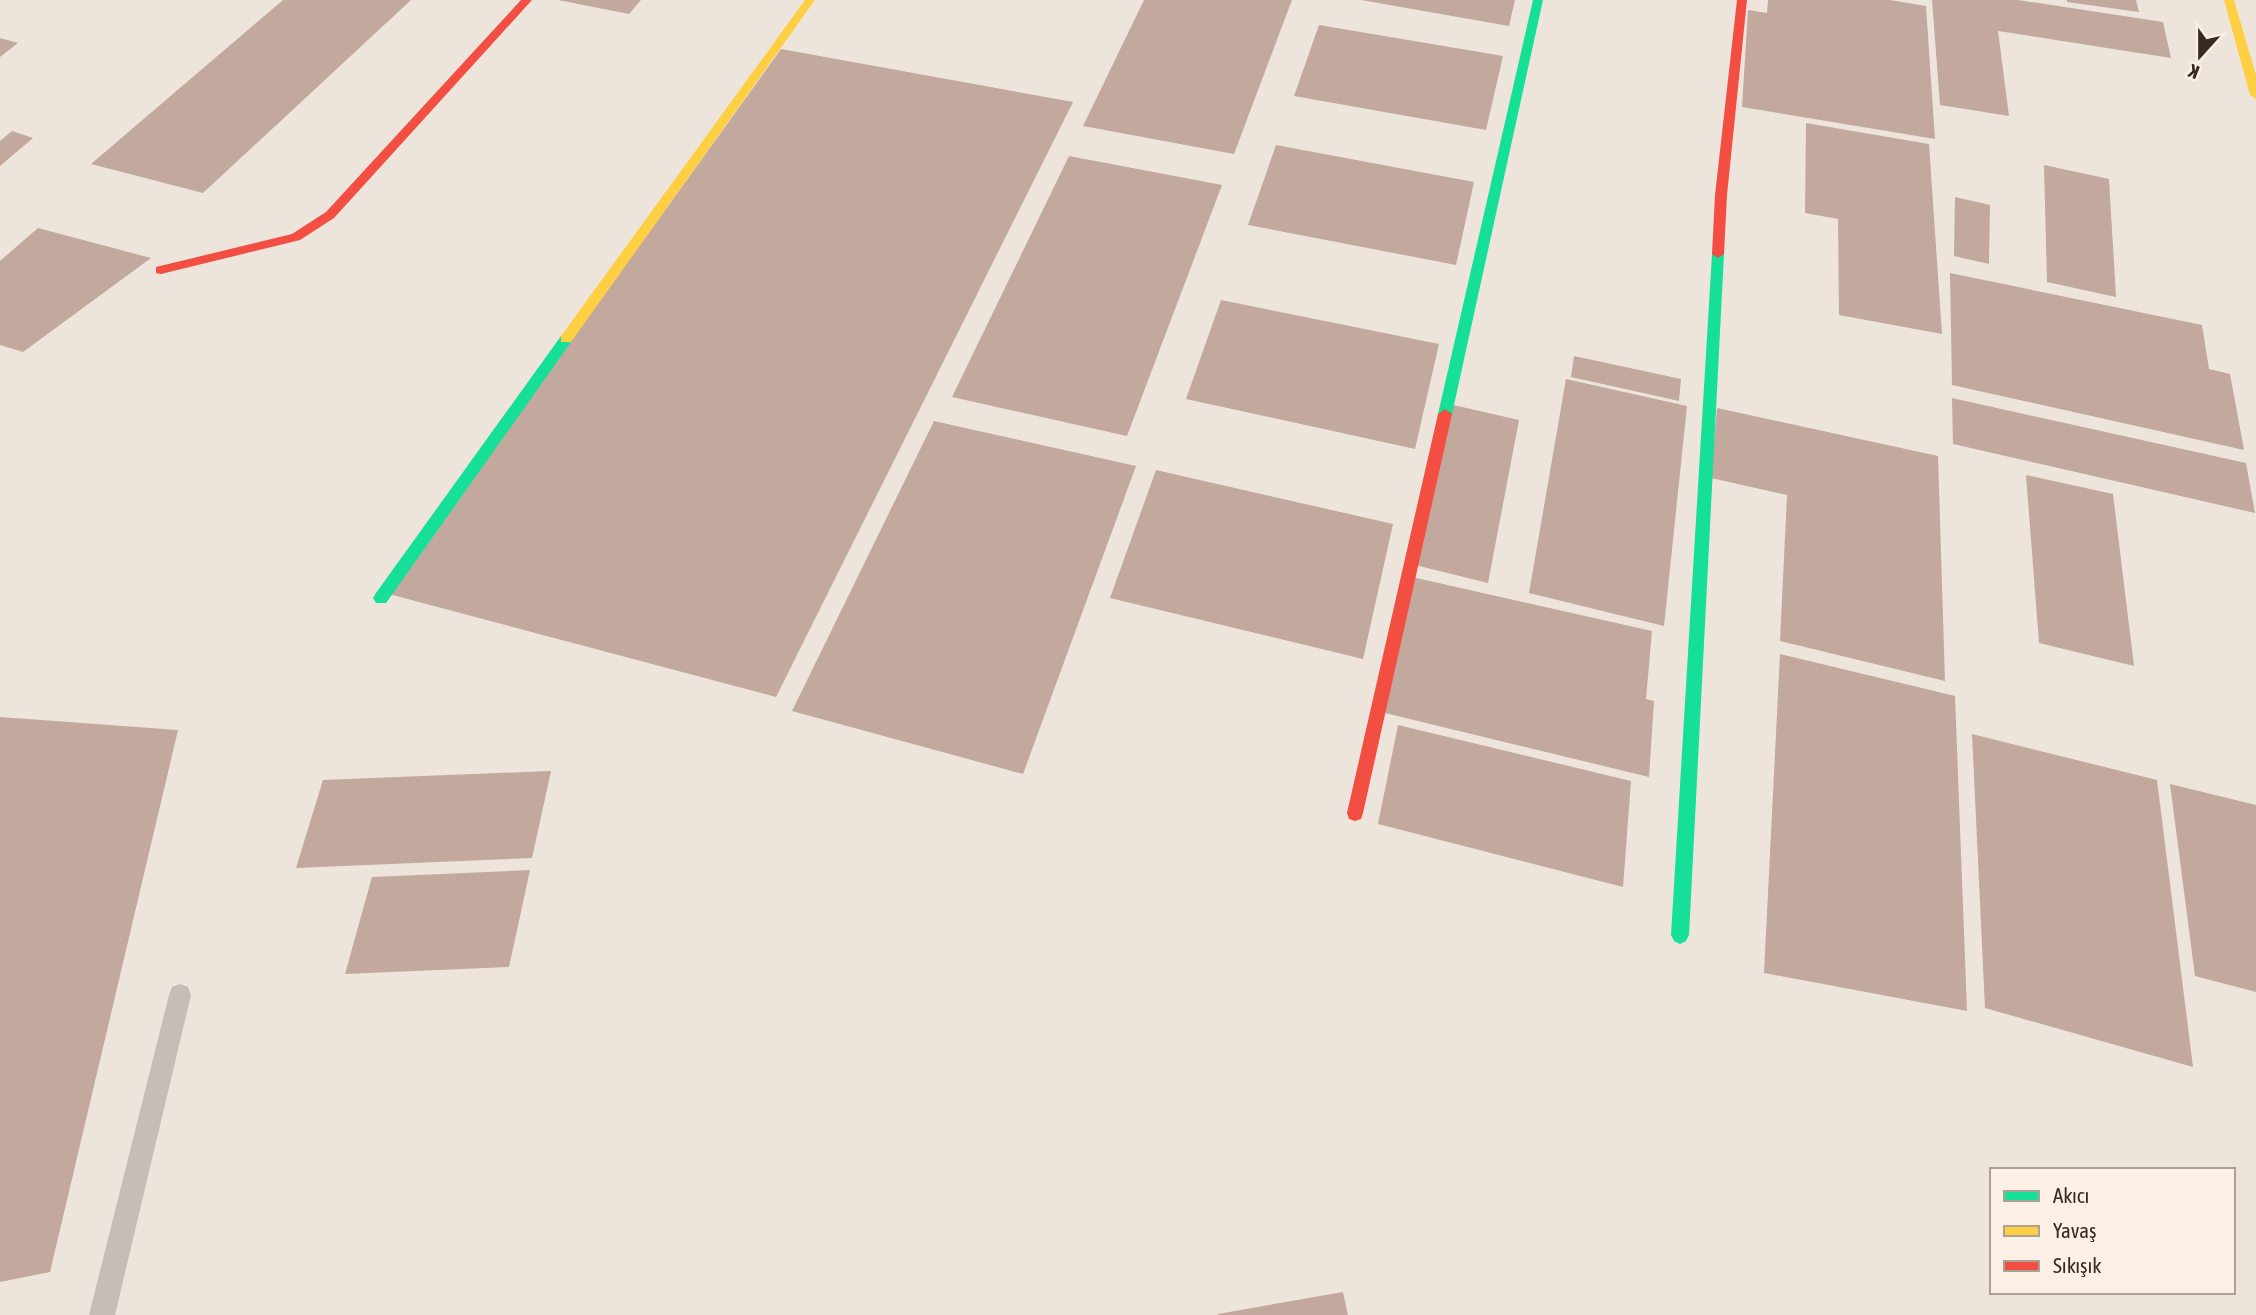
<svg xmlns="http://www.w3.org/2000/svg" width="2256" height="1315" viewBox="0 0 2256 1315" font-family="'Asap Condensed',sans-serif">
  <rect width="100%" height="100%" fill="#ede5dc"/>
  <g fill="#c2a89d">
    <path d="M 283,0 L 411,0 L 203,193 L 91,164 Z"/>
    <path d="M 558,0 L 641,0 L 629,14 Z"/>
    <path d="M 1144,0 L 1292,0 L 1234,154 L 1083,126 Z"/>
    <path d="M 1361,0 L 1515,0 L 1509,26 Z"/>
    <path d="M 1768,0 L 1890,0 L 1926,6 L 1935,139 L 1742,107 L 1748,10 L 1767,13 Z"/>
    <path d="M 1932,0 L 2018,0 L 2163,22 L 2171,58 L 1998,31 L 2009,116 L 1940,105 Z"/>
    <path d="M 2067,0 L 2136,0 L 2139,12 L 2067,2 Z"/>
    <path d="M 1319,25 L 1503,56 L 1486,130 L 1294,96 Z"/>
    <path d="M 0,38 L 18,43 L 0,57 Z"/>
    <path d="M 781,49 L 1073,102 L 776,697 L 389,594 Z"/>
    <path d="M 1806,123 L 1929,144 L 1942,334 L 1839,315 L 1838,219 L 1805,213 Z"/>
    <path d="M 12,131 L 33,138 L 0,166 L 0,141 Z"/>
    <path d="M 1276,145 L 1474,182 L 1456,265 L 1248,225 Z"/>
    <path d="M 1069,156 L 1222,185 L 1127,436 L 952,397 Z"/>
    <path d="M 2044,165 L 2109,179 L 2116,297 L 2047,282 Z"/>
    <path d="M 1955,197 L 1990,205 L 1989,264 L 1954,256 Z"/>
    <path d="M 38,228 L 151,258 L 23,352 L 0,345 L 0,261 Z"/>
    <path d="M 1950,273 L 2202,325 L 2209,369 L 2230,374 L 2244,450 L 1952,385 Z"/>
    <path d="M 1221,300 L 1439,344 L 1415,449 L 1186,399 Z"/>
    <path d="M 1574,356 L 1681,379 L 1679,401 L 1571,377 Z"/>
    <path d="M 1566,379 L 1687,406 L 1664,626 L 1529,593 Z"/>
    <path d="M 1952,398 L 2246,463 L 2255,513 L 1953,444 Z"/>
    <path d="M 1449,404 L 1519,420 L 1488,583 L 1411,564 Z"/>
    <path d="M 1717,408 L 1938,456 L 1945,681 L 1780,641 L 1787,495 L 1711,478 Z"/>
    <path d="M 934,421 L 1136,466 L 1023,774 L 792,711 Z"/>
    <path d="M 1156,470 L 1393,524 L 1363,659 L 1110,598 Z"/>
    <path d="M 2026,475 L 2113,494 L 2134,666 L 2039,643 Z"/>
    <path d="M 1412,577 L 1652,631 L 1646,699 L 1654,701 L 1649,777 L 1385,713 Z"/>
    <path d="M 1780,654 L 1955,696 L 1967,1011 L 1764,973 Z"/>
    <path d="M 0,717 L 178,730 L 50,1272 L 0,1282 Z"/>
    <path d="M 1398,725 L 1631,781 L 1623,887 L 1378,824 Z"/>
    <path d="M 1972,734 L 2157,780 L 2193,1067 L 1985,1008 Z"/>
    <path d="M 551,771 L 532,858 L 296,868 L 323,780 Z"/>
    <path d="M 2170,784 L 2256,805 L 2256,992 L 2195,976 Z"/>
    <path d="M 530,870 L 509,967 L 345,974 L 372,877 Z"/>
    <path d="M 1343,1292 L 1348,1315 L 1218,1315 L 1218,1314 Z"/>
  </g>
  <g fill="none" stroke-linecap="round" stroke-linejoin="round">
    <path fill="#c5bdb7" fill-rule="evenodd" d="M 180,984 L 188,987 L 191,995 L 115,1315 L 89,1315 L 169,995 L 172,987 Z"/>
    <g fill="#16e098" fill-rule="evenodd">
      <path d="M 1533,0 L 1543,0 L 1452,414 L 1445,419 L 1438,414 Z"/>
      <path d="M 1718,250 L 1724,254 L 1689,935 L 1686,941 L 1680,944 L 1674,941 L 1671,935 L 1712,254 Z"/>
      <path d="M 566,334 L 573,339 L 571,342 L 386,603 L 376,603 L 373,598 L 376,593 L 561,336 Z"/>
    </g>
    <g fill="#ffcf43" fill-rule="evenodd">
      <path d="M 805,0 L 815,0 L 571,342 L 561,342 L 561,336 Z"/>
      <path d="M 2224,0 L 2234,0 L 2256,75 L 2256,99 L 2250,95 Z"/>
    </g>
    <g fill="#f24e42" fill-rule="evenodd">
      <path d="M 521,0 L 532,0 L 334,218 L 300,240 L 161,274 L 156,273 L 156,267 L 292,234 L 326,212 Z"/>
      <path d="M 1737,0 L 1747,0 L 1727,195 L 1724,254 L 1718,258 L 1712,254 L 1715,195 Z"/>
      <path d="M 1445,409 L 1452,414 L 1363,813 L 1361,819 L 1355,821 L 1349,819 L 1347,813 L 1438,414 Z"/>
    </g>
  </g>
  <rect x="1990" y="1168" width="245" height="126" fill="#fbf0e3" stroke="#aca197" stroke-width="2"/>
  <rect x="2004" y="1191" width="35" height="10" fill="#16e098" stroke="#aca197" stroke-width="2"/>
  <text x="2053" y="1203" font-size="21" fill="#362a25">Akıcı</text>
  <rect x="2004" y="1226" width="35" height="10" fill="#ffcf43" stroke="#aca197" stroke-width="2"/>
  <text x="2053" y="1238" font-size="21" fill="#362a25">Yavaş</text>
  <rect x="2004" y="1261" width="35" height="10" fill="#f24e42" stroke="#aca197" stroke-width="2"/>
  <text x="2053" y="1273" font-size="21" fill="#362a25">Sıkışık</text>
  <g transform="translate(2200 56) rotate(201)" stroke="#fbf0e3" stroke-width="5" paint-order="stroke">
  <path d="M0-5L12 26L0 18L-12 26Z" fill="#362a25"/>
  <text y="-10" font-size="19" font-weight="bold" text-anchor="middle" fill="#362a25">K</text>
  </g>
</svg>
